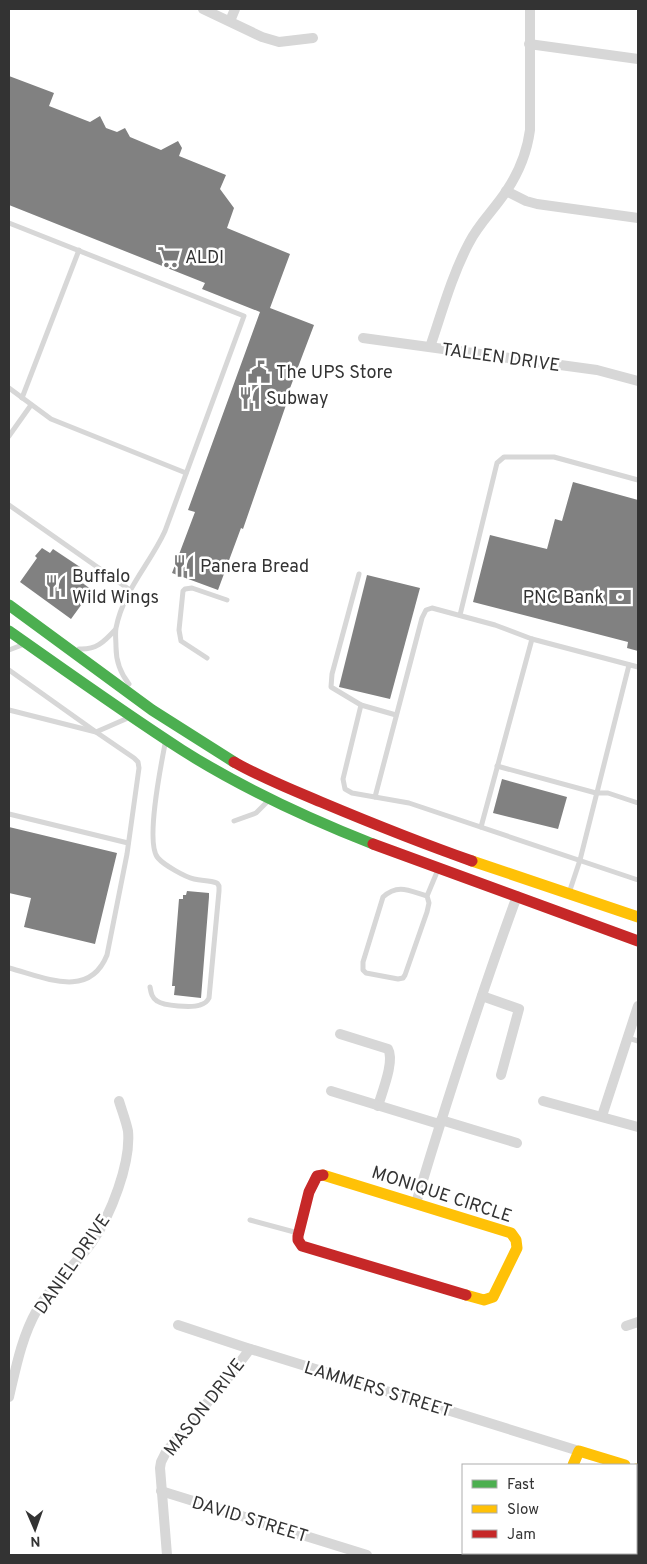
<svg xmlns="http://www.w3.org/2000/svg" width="647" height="1564" viewBox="0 0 647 1564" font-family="Overpass,sans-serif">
  <rect width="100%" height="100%" fill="#fff"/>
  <g fill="#818181">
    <path d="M 9,76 L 54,93 L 49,106 L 90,122 L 100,116 L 106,128 L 117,132 L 125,128 L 130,137 L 161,150 L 178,141 L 182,148 L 179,156 L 226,175 L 220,189 L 234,208 L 227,228 L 290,254 L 270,308 L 314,325 L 284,404 L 286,405 L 243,529 L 241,528 L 218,590 L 172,573 L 195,512 L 188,510 L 260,312 L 202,289 L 205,283 L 9,205 Z"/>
    <path d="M 573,482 L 638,500 L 638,651 L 627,648 L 628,642 L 473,602 L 490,535 L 547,549 L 555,519 L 562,521 Z"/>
    <path d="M 42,548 L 50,553 L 53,549 L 80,567 L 73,576 L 92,590 L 71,619 L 20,582 L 37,558 L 35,556 Z"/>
    <path d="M 367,575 L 420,588 L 390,699 L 339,687 Z"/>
    <path d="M 502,779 L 567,797 L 558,829 L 493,813 Z"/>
    <path d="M 9,827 L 117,853 L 95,944 L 24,927 L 31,898 L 9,893 Z"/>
    <path d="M 187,891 L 209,893 L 209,897 L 201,998 L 174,995 L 175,986 L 172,986 L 179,899 L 183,899 L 183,895 L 186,895 Z"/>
  </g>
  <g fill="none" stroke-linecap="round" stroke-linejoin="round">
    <g stroke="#d7d7d7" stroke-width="5">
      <path d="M 9,223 L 244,316 L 165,531 C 150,564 123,591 116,628 C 115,634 116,641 116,647 C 116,660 121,674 129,684"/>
      <path d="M 9,388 L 51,419 L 186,473"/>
      <path d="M 22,398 L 79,250"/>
      <path d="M 9,436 L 31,405"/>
      <path d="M 9,505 L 130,590"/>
      <path d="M 359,574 L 332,674 L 331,687 L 361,705 L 396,715"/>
      <path d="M 460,615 L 497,463 L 504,457 L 554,457 L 638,480"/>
      <path d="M 79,649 C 96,650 104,642 115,630"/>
      <path d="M 9,650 L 22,645"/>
      <path d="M 207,658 L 181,641 L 179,630 L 183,591 L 185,589 L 192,588 L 227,600"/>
      <path d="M 9,670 L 96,732 L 134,758 L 138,762 L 139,768 L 127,854 L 107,955 C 89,1000 44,977 9,968"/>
      <path d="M 361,705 L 343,779 L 345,789 L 352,793 L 409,803 L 638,880"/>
      <path d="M 9,710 L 96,732 L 128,718"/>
      <path d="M 497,766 L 596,793 L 608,793 L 638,803"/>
      <path d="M 375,797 L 422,618 L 426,610 L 432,608 L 495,625 L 532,639 L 638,667"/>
      <path d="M 9,814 L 128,843"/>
      <path d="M 234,821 L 256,813 L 267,802"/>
      <path d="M 481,827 L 532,639"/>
      <path d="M 570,890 L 580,860 L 629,665"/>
      <path d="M 427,896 C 410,891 398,883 383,897 L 363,962 L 363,970 L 366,973 L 398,979 L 403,978 L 405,975 L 427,912 L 429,903 L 427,896 L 437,872"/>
      <path d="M 150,987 C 151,993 152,998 157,1001 C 164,1006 192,1008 200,1005 C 204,1004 207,1002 209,998 L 219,891 L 219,886 L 217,883 C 209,880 202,881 194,879 C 185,877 164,865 158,858 C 145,844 161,765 165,744"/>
      <path d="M 628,1038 L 638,1041"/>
      <path d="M 250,1220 L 298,1233"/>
    </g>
    <g stroke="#d7d7d7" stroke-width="10">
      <path d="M 203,9 L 262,37 L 279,42 L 313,38"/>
      <path d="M 230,21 L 235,9"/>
      <path d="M 529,44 L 638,59"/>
      <path d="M 506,191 L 526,201 L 537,204 L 638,218"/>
      <path d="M 363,338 L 597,370 L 638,381"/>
      <path d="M 430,347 C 442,312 452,275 469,243 C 479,223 495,209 507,190 C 519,172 527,152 530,130 L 530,9"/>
      <path d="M 482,996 L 519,1009 L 501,1075"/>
      <path d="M 340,1034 L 388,1049 C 395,1061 382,1092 378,1106"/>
      <path d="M 331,1091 L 439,1124"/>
      <path d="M 543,1101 L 638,1127"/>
      <path d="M 602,1116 L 638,1006"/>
      <path d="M 441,1120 L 517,1143"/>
      <path d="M 416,1203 C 447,1100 480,997 517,896"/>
      <path d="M 178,1325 L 244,1347 L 579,1451"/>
      <path d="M 626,1326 L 638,1322"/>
      <path d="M 9,1397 C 16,1367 22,1336 37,1310 C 52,1284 75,1266 92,1242 C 111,1215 131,1163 128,1131 C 126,1121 122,1111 119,1101"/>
      <path d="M 161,1491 L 367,1555"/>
      <path d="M 167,1555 L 160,1468 L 161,1462 L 166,1452 L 228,1378 L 250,1349"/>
    </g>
    <g stroke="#4caf50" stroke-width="11">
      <path d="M 9,605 L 152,710 L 234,762"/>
      <path d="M 9,631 C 66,671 123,712 182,750 C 242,788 307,818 373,844"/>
    </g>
    <g stroke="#ffc107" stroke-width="11">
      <path d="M 472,861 L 638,917"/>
      <path d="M 323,1175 L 511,1233 L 516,1240 L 517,1248 L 493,1297 L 484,1300 L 466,1295"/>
      <path d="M 573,1465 L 579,1451 L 625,1465"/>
      <path d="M 636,1469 L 638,1469"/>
    </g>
    <g stroke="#c62828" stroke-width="11">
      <path d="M 234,762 C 262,778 292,790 321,802 C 371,823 421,843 472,861"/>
      <path d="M 373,844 L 638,941"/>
      <path d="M 323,1175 L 317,1176 L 309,1192 L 298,1236 L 298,1240 L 302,1246 L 466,1295"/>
      <path d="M 526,1555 L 528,1553"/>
    </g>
  </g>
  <defs>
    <symbol id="supermarket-bare" viewBox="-9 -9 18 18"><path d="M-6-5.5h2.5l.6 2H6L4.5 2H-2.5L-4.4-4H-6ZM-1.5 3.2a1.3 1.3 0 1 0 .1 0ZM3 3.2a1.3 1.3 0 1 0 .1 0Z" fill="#7a7a7a" stroke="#fff" stroke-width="2.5" paint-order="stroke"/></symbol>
    <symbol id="civic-bare" viewBox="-9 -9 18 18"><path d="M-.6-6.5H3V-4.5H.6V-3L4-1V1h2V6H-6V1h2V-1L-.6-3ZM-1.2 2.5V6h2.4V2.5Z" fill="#7a7a7a" stroke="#fff" stroke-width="2.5" paint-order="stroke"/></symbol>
    <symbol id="restaurant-bare" viewBox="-9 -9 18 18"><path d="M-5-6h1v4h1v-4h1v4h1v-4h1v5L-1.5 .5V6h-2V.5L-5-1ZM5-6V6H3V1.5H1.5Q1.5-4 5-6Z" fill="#7a7a7a" stroke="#fff" stroke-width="2.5" paint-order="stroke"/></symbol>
    <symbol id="bank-bare" viewBox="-9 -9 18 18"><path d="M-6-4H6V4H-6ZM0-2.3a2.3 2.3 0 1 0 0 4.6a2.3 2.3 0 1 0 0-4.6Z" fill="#7a7a7a" stroke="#fff" stroke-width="2.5" paint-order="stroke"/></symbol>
  </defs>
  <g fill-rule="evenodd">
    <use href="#supermarket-bare" x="153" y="241" width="32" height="32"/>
    <use href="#civic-bare" x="243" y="356" width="32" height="32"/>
    <use href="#restaurant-bare" x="234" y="382" width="32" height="32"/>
    <use href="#restaurant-bare" x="168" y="550" width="32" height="32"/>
    <use href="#restaurant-bare" x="40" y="570" width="32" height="32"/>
    <use href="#bank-bare" x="604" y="581" width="32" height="32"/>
  </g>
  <g text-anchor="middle" stroke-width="5" stroke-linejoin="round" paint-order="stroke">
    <g font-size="18" fill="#333" stroke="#fff" text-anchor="start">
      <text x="185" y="263">ALDI</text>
      <text x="276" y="378">The UPS Store</text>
      <text x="266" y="404">Subway</text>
      <text x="200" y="572">Panera Bread</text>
      <text x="72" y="582">Buffalo<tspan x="72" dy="21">Wild Wings</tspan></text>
      <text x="604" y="603" text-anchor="end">PNC Bank</text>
    </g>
    <g font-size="18" fill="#333" stroke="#fff">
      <text transform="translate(501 357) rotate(8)" y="6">TALLEN DRIVE</text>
      <text transform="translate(442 1194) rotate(18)" y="6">MONIQUE CIRCLE</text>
      <text transform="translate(72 1264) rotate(-55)" y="6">DANIEL DRIVE</text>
      <text transform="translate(378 1389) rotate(17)" y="6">LAMMERS STREET</text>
      <text transform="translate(204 1407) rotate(-52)" y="6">MASON DRIVE</text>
      <text transform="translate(250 1519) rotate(17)" y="6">DAVID STREET</text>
    </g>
  </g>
  <rect width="647" height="1564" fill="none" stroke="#333333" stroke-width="20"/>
  <rect x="462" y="1464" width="175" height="90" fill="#ffffff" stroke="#adadad"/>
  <rect x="472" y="1480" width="25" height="8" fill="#4caf50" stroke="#adadad"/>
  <text x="507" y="1489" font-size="15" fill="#333333">Fast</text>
  <rect x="472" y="1505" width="25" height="8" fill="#ffc107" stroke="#adadad"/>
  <text x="507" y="1514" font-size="15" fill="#333333">Slow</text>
  <rect x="472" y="1530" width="25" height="8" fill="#c62828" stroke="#adadad"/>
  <text x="507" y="1539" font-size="15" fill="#333333">Jam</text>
  <g transform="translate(35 1529) rotate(178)" stroke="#ffffff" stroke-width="4" paint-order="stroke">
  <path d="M0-4L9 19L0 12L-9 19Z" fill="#333333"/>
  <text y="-8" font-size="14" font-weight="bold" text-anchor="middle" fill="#333333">N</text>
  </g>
</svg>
